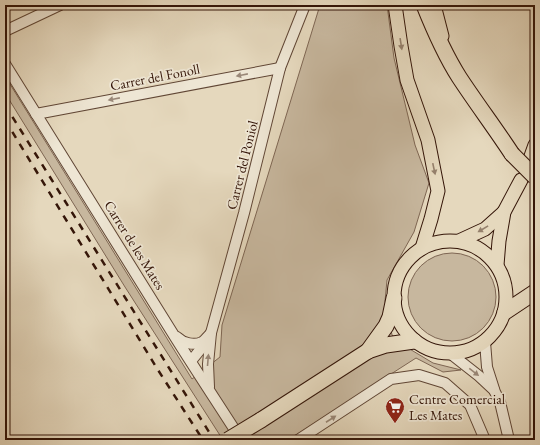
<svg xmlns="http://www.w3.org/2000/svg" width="540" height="445" viewBox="0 0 540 445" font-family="'EB Garamond',serif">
  <rect width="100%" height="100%" fill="#e5d8bd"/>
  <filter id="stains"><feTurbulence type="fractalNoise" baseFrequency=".005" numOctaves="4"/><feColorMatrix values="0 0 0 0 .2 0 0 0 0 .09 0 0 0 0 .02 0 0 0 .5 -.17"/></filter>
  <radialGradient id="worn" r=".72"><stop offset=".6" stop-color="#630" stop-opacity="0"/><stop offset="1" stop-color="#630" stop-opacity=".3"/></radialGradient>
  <g fill="#c7b79e" stroke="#7e6653">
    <path d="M 320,5 L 387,5 L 394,58 L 415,145 L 429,183 L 414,232 L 387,280 L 385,301 L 392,335 L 408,348 L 433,363 L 461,370 L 443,372 L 416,358 L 288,440 L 223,440 L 125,287 L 5,93 L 5,76 L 192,379 L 220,357 L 222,325 Z"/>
    <circle cx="452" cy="297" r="44"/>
  </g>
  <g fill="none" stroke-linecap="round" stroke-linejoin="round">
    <defs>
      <g id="minor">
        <path d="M 5,31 L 60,5"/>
        <path d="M 5,64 C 60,153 115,241 170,329 C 193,366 217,402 240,438"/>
        <path d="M 36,114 L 280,68"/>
        <path d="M 177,337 C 183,343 194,346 202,342 C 205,340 208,336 211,333"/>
        <path d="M 485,342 L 487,367 L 495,392 L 500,402 L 509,440"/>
        <path d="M 451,354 L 479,376 L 494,390"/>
        <path d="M 191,361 L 208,340"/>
        <path d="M 209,387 L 208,364 L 211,333 L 244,213 L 280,68 L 305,5"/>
        <path d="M 298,440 L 391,379 L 419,375 L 445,383 L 470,405 L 485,440"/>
      </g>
      <g id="major">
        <path d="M 395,5 L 401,46 L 407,80 L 428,140 L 438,191 L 431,219 L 422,248"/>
        <path d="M 434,5 L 442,36"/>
        <path d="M 530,159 L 535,145"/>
        <circle cx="450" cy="297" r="56"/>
        <path d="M 459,241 L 485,229 L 504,212"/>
        <path d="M 497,265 L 499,241 L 504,212 L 521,180"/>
      </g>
      <g id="highway">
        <path d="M 424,5 C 434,30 445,55 459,77 C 476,103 495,128 512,154"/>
        <path d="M 505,312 L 535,292"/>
        <path d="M 368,351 L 386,326 L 390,317 L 394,298"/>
        <path d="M 261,420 L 368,351 L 386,345 L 414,341"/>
      </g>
    </defs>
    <use href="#minor" stroke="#604635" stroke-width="12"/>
    <use href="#major" stroke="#341508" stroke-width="15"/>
    <use href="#highway" stroke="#341508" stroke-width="17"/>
    <use href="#minor" stroke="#eee6d4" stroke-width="10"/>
    <use href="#major" stroke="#e5d8bd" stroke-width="13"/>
    <use href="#highway" stroke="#e5d8bd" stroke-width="15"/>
    <g stroke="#341508" stroke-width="2.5" stroke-dasharray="7 7" stroke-linecap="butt">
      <path d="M 5,105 L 214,440"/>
      <path d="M 5,120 L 158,370 L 203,440"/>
    </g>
    <defs>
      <g id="highway-bridge">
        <path d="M 512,154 L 535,177"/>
        <path d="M 228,440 L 261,420"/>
      </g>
    </defs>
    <use href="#highway-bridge" stroke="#341508" stroke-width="17" stroke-linecap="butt"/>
    <use href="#highway-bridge" stroke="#e5d8bd" stroke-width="15"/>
  </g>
  <defs><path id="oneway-solid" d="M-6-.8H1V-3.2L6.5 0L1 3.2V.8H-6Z"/></defs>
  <g fill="#95806c">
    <use href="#oneway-solid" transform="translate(401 44) rotate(81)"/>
    <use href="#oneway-solid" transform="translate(434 169) rotate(78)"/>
    <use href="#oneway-solid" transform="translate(483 229) rotate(149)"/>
  </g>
  <g fill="#9a8878">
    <use href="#oneway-solid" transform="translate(242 75) rotate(169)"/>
    <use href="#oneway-solid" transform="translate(114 99) rotate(169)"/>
    <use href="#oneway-solid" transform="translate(208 360) rotate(-85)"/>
    <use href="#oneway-solid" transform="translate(474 372) rotate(38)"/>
    <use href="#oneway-solid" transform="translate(331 419) rotate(-33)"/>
  </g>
  <defs>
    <symbol id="supermarket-pin" viewBox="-11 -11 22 30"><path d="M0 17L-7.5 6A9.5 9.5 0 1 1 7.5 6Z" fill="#8f2418" stroke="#eee6d4"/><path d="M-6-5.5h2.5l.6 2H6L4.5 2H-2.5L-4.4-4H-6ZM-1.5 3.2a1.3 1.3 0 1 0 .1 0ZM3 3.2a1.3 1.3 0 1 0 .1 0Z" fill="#fff"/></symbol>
  </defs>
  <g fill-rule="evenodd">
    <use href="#supermarket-pin" x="384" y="396" width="22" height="30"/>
  </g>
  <g text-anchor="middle" stroke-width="3.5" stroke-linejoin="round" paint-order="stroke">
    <g font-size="14" fill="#341508" stroke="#eee6d4">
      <text transform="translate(155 77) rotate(-11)" y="5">Carrer del Fonoll</text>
      <text transform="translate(242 165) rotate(-76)" y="5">Carrer del Poniol</text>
      <text transform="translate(135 245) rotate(58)" y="5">Carrer de les Mates</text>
    </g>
    <g font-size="14" fill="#341508" stroke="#eee6d4" text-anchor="start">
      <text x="409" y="404">Centre Comercial<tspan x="409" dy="16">Les Mates</tspan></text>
    </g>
  </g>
  <rect width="540" height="445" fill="none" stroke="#e5d8bd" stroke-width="20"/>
  <rect x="6" y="6" width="528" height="433" fill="none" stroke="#341508" stroke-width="2"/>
  <rect x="10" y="10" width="520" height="425" fill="none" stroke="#341508"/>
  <rect width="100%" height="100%" filter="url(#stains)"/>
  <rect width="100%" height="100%" fill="url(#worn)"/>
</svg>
